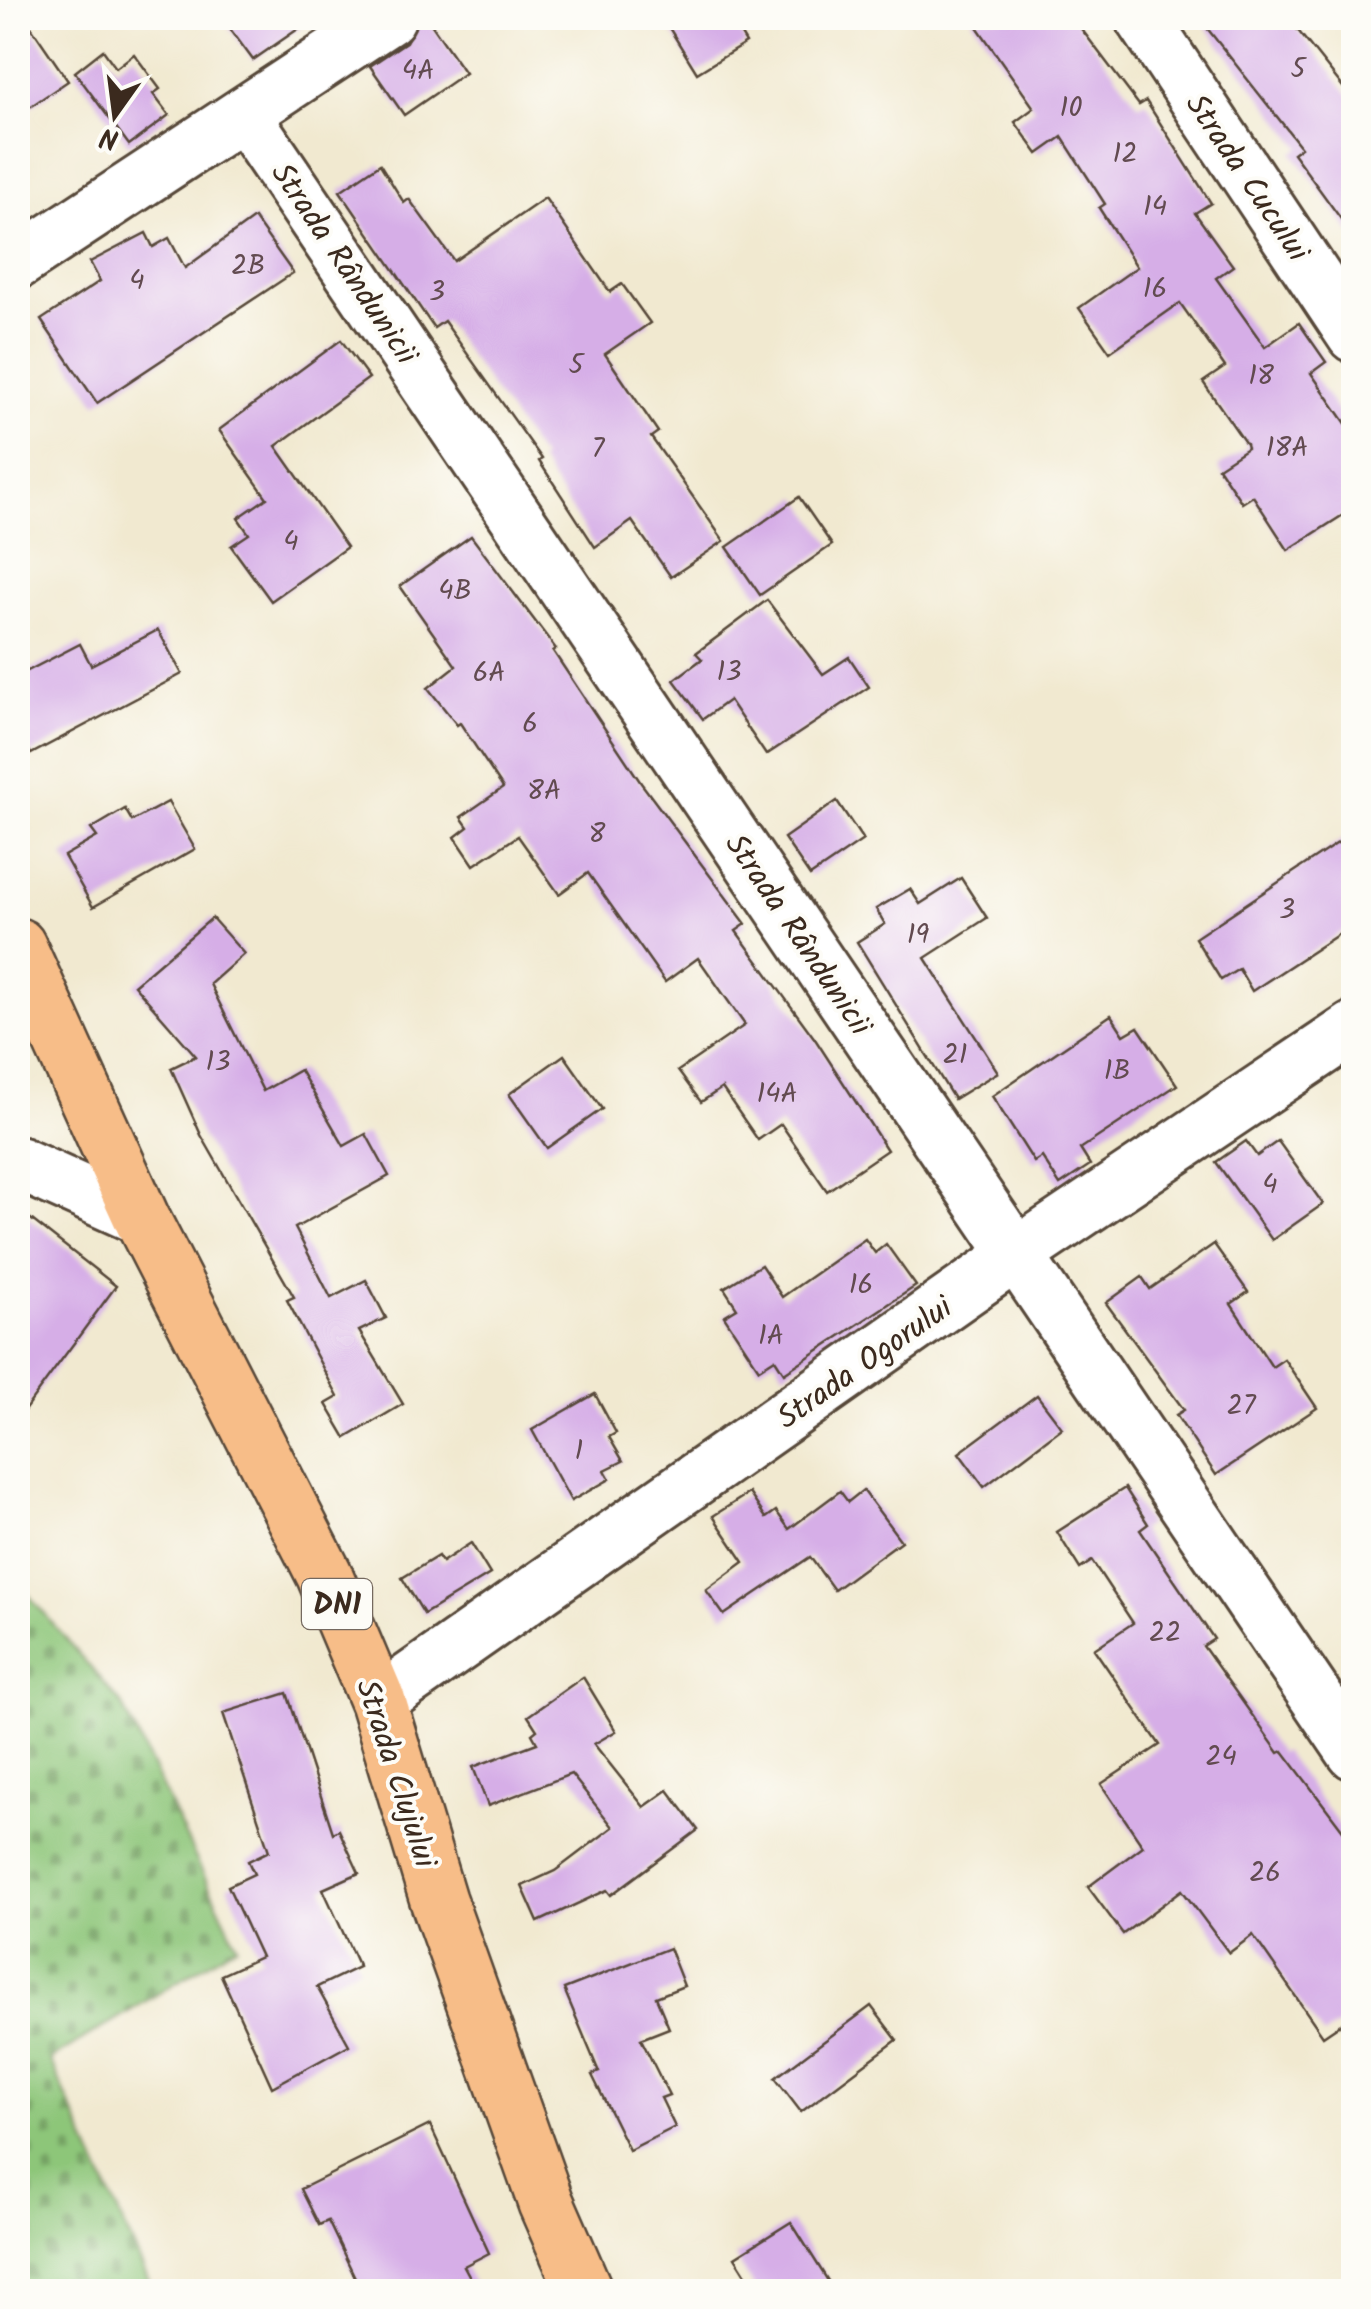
<svg xmlns="http://www.w3.org/2000/svg" width="1371" height="2309" viewBox="0 0 1371 2309" font-family="Kalam,sans-serif">
  <defs>
    <pattern id="cemetery-stones" width="16" height="16" patternUnits="userSpaceOnUse" patternTransform="scale(2.5)"><rect width="16" height="16" fill="#8dc679"/><path d="M2 7V4a2 2 0 0 1 4 0v3zM10 15v-3a2 2 0 0 1 4 0v3z" fill="#74a163"/></pattern>
  </defs>
  <rect width="100%" height="100%" fill="#fdfcf7"/>
  <filter id="ink" filterUnits="userSpaceOnUse"><feTurbulence type="fractalNoise" baseFrequency=".01" numOctaves="2"/><feDisplacementMap in="SourceGraphic" scale="20" xChannelSelector="R" yChannelSelector="G"/><feConvolveMatrix kernelMatrix="1 2 1 2 8 2 1 2 1" color-interpolation-filters="sRGB"/></filter>
  <filter id="wash" filterUnits="userSpaceOnUse"><feTurbulence type="fractalNoise" baseFrequency=".0048" numOctaves="4" result="noise"/><feDisplacementMap in="SourceGraphic" scale="40" xChannelSelector="R" yChannelSelector="G"/><feGaussianBlur stdDeviation="2.25" result="paint"/><feColorMatrix in="noise" values="0 0 0 0 0 0 0 0 0 0 0 0 0 0 0 0 0 1.4 0 .05"/><feComposite in="paint" operator="in"/></filter>
  <g filter="url(#wash)">
    <rect width="100%" height="100%" fill="#f1e9d0"/>
    <path fill="url(#cemetery-stones)" stroke="#64784c" stroke-width="2.5" d="M 18,1583 L 123,1706 L 237,1945 L 50,2060 L 153,2291 L 18,2291 Z"/>
    <g id="blocks">
      <g fill="#d6aee7">
        <path d="M 18,18 L 25,18 L 68,81 L 18,115 Z"/>
        <path d="M 222,18 L 314,18 L 253,60 Z"/>
        <path d="M 419,18 L 427,18 L 465,73 L 404,115 L 370,66 L 406,42 Z"/>
        <path d="M 663,18 L 731,18 L 746,43 L 697,73 Z"/>
        <path d="M 971,18 L 1073,18 L 1139,105 L 1146,101 L 1211,203 L 1195,213 L 1233,266 L 1216,278 L 1265,347 L 1299,323 L 1326,362 L 1311,373 L 1354,435 L 1354,508 L 1288,550 L 1253,496 L 1242,503 L 1218,467 L 1247,448 L 1246,444 L 1203,382 L 1225,367 L 1180,303 L 1110,352 L 1079,308 L 1137,267 L 1099,208 L 1105,204 L 1062,137 L 1038,154 L 1015,122 L 1034,108 Z"/>
        <path d="M 1199,18 L 1288,18 L 1354,101 L 1354,237 L 1293,153 L 1301,147 Z"/>
        <path d="M 103,50 L 116,68 L 134,54 L 160,89 L 153,94 L 169,115 L 129,145 L 75,72 Z"/>
        <path d="M 380,164 L 404,203 L 409,199 L 454,261 L 545,198 L 610,292 L 622,284 L 650,323 L 605,354 L 658,432 L 651,437 L 724,541 L 671,577 L 632,521 L 595,547 L 539,461 L 542,459 L 444,321 L 434,328 L 340,191 Z"/>
        <path d="M 254,218 L 293,273 L 97,403 L 41,320 L 100,281 L 90,262 L 146,233 L 153,247 L 169,238 L 185,268 Z"/>
        <path d="M 341,340 L 369,378 L 276,446 L 347,547 L 271,601 L 231,546 L 249,534 L 238,518 L 267,498 L 219,430 Z"/>
        <path d="M 799,497 L 832,545 L 760,595 L 727,547 Z"/>
        <path d="M 471,536 L 556,649 L 553,651 L 641,783 L 746,924 L 736,931 L 815,1039 L 887,1150 L 827,1191 L 781,1124 L 758,1140 L 722,1088 L 701,1102 L 678,1071 L 745,1025 L 698,958 L 665,982 L 588,873 L 559,894 L 518,836 L 474,865 L 455,837 L 468,827 L 461,817 L 503,788 L 460,723 L 457,725 L 428,688 L 456,666 L 400,586 Z"/>
        <path d="M 767,600 L 823,674 L 849,657 L 869,687 L 766,755 L 729,700 L 703,719 L 674,680 L 702,659 L 696,653 Z"/>
        <path d="M 158,630 L 182,674 L 31,754 L 18,729 L 18,676 L 80,644 L 91,665 Z"/>
        <path d="M 837,801 L 863,840 L 810,876 L 784,838 Z"/>
        <path d="M 168,802 L 195,849 L 93,907 L 64,856 L 97,837 L 91,829 L 125,809 L 132,821 Z"/>
        <path d="M 1354,832 L 1354,924 L 1252,991 L 1239,969 L 1221,980 L 1195,938 Z"/>
        <path d="M 961,878 L 987,918 L 925,958 L 998,1072 L 954,1099 L 857,942 L 885,924 L 876,909 L 910,889 L 920,904 Z"/>
        <path d="M 212,918 L 244,954 L 210,984 L 263,1091 L 300,1070 L 344,1146 L 366,1134 L 389,1176 L 295,1228 L 331,1298 L 366,1280 L 386,1318 L 359,1331 L 403,1404 L 346,1438 L 326,1404 L 338,1397 L 287,1300 L 294,1297 L 201,1135 L 171,1068 L 196,1056 L 134,985 Z"/>
        <path d="M 1111,1015 L 1124,1035 L 1138,1027 L 1177,1085 L 1080,1149 L 1090,1165 L 1060,1185 L 1042,1157 L 1034,1162 L 992,1096 Z"/>
        <path d="M 564,1055 L 602,1109 L 547,1148 L 509,1094 Z"/>
        <path d="M 1246,1141 L 1257,1156 L 1278,1141 L 1323,1204 L 1272,1240 L 1216,1162 Z"/>
        <path d="M 18,1209 L 116,1286 L 18,1419 Z"/>
        <path d="M 865,1239 L 875,1253 L 886,1244 L 916,1286 L 784,1373 L 775,1359 L 759,1369 L 724,1316 L 737,1308 L 724,1288 L 761,1265 L 782,1297 Z"/>
        <path d="M 1214,1244 L 1248,1292 L 1231,1304 L 1272,1367 L 1284,1359 L 1317,1408 L 1216,1475 L 1176,1415 L 1184,1410 L 1106,1303 L 1142,1277 L 1150,1289 Z"/>
        <path d="M 595,1394 L 616,1433 L 609,1437 L 623,1461 L 605,1470 L 610,1479 L 571,1501 L 532,1430 Z"/>
        <path d="M 1037,1395 L 1062,1428 L 984,1487 L 959,1453 Z"/>
        <path d="M 1125,1488 L 1148,1524 L 1140,1530 L 1214,1639 L 1203,1646 L 1279,1753 L 1283,1751 L 1354,1845 L 1354,2015 L 1323,2036 L 1253,1935 L 1229,1953 L 1182,1890 L 1123,1934 L 1088,1887 L 1143,1846 L 1101,1784 L 1160,1745 L 1094,1649 L 1133,1623 L 1092,1561 L 1080,1569 L 1057,1532 Z"/>
        <path d="M 863,1490 L 901,1541 L 834,1590 L 810,1557 L 724,1615 L 706,1590 L 744,1562 L 713,1516 L 749,1493 L 766,1518 L 776,1511 L 789,1529 L 840,1491 L 848,1502 Z"/>
        <path d="M 471,1543 L 490,1574 L 424,1614 L 402,1578 L 438,1556 L 442,1562 Z"/>
        <path d="M 583,1677 L 616,1731 L 594,1744 L 644,1807 L 668,1790 L 698,1830 L 611,1895 L 607,1890 L 538,1922 L 522,1886 L 555,1871 L 613,1827 L 571,1774 L 488,1806 L 473,1767 L 537,1743 L 532,1734 L 537,1730 L 528,1716 Z"/>
        <path d="M 287,1693 L 333,1833 L 339,1830 L 359,1873 L 323,1889 L 359,1967 L 317,1987 L 349,2045 L 272,2087 L 221,1975 L 261,1957 L 228,1886 L 254,1874 L 248,1861 L 269,1851 L 223,1713 Z"/>
        <path d="M 669,1948 L 684,1986 L 656,1997 L 669,2028 L 641,2039 L 669,2095 L 661,2098 L 675,2127 L 629,2150 L 592,2075 L 599,2072 L 564,1989 Z"/>
        <path d="M 871,2006 L 897,2040 L 801,2112 L 775,2078 Z"/>
        <path d="M 430,2125 L 489,2253 L 464,2266 L 478,2292 L 362,2292 L 328,2221 L 319,2225 L 301,2189 Z"/>
        <path d="M 791,2222 L 835,2292 L 757,2292 L 735,2257 Z"/>
      </g>
    </g>
  </g>
  <g filter="url(#ink)">
    <use href="#blocks" fill-opacity="0" stroke="#564739" stroke-width="2.5"/>
    <g fill="none" stroke-linecap="round" stroke-linejoin="round">
      <defs>
        <g id="minor">
          <path d="M 1142,18 L 1354,336"/>
          <path d="M 244,115 L 1354,1753"/>
          <path d="M 18,262 L 389,18"/>
          <path d="M 18,1163 L 142,1219"/>
          <path d="M 378,1702 L 1017,1254 L 1354,1028"/>
        </g>
        <path id="major" d="M 18,946 L 142,1219 L 324,1574 L 378,1702 L 438,1900 L 546,2203 L 585,2292"/>
      </defs>
      <use href="#minor" stroke="#564739" stroke-width="58"/>
      <use href="#major" stroke="#564739" stroke-width="60"/>
      <use href="#minor" stroke="#fff" stroke-width="52"/>
      <use href="#major" stroke="#f7bd88" stroke-width="55"/>
    </g>
  </g>
  <g text-anchor="middle" stroke-width="8" stroke-linejoin="round" paint-order="stroke">
    <g font-size="28" fill="#624b50">
      <text x="1298" y="77">5</text>
      <text x="418" y="79">4A</text>
      <text x="1071" y="116">10</text>
      <text x="1125" y="162">12</text>
      <text x="1155" y="215">14</text>
      <text x="248" y="274">2B</text>
      <text x="137" y="289">4</text>
      <text x="1155" y="297">16</text>
      <text x="437" y="300">3</text>
      <text x="576" y="373">5</text>
      <text x="1261" y="384">18</text>
      <text x="1287" y="456">18A</text>
      <text x="598" y="457">7</text>
      <text x="291" y="550">4</text>
      <text x="455" y="599">4B</text>
      <text x="729" y="680">13</text>
      <text x="489" y="681">6A</text>
      <text x="530" y="732">6</text>
      <text x="544" y="799">8A</text>
      <text x="597" y="842">8</text>
      <text x="1287" y="918">3</text>
      <text x="918" y="943">19</text>
      <text x="955" y="1063">21</text>
      <text x="218" y="1070">13</text>
      <text x="1117" y="1079">1B</text>
      <text x="777" y="1102">14A</text>
      <text x="1270" y="1193">4</text>
      <text x="861" y="1293">16</text>
      <text x="771" y="1344">1A</text>
      <text x="1241" y="1414">27</text>
      <text x="579" y="1459">1</text>
      <text x="1165" y="1641">22</text>
      <text x="1221" y="1765">24</text>
      <text x="1265" y="1881">26</text>
    </g>
    <rect fill="#fdfcf7" stroke="#75695f" stroke-width="2.5" x="302" y="1579" width="70" height="50" rx="8"/>
    <g font-size="30" font-weight="bold" fill="#3b2a1e">
      <text x="337" y="1614">DN1</text>
    </g>
    <g font-size="32" fill="#3b2a1e" stroke="#fdfcf7">
      <text transform="translate(1248 177) rotate(56)" y="11">Strada Cucului</text>
      <text transform="translate(345 263) rotate(56)" y="11">Strada Rândunicii</text>
      <text transform="translate(799 934) rotate(56)" y="11">Strada Rândunicii</text>
      <text transform="translate(864 1362) rotate(-35)" y="11">Strada Ogorului</text>
      <text transform="translate(397 1773) rotate(72)" y="11">Strada Clujului</text>
    </g>
  </g>
  <rect width="1371" height="2309" fill="none" stroke="#fdfcf7" stroke-width="60"/>
  <g transform="translate(115 115) rotate(194)" stroke="#fdfcf7" stroke-width="8" paint-order="stroke">
  <path d="M0-8L18 38L0 25L-18 38Z" fill="#3b2a1e"/>
  <text y="-15" font-size="28" font-weight="bold" text-anchor="middle" fill="#3b2a1e">N</text>
  </g>
</svg>
